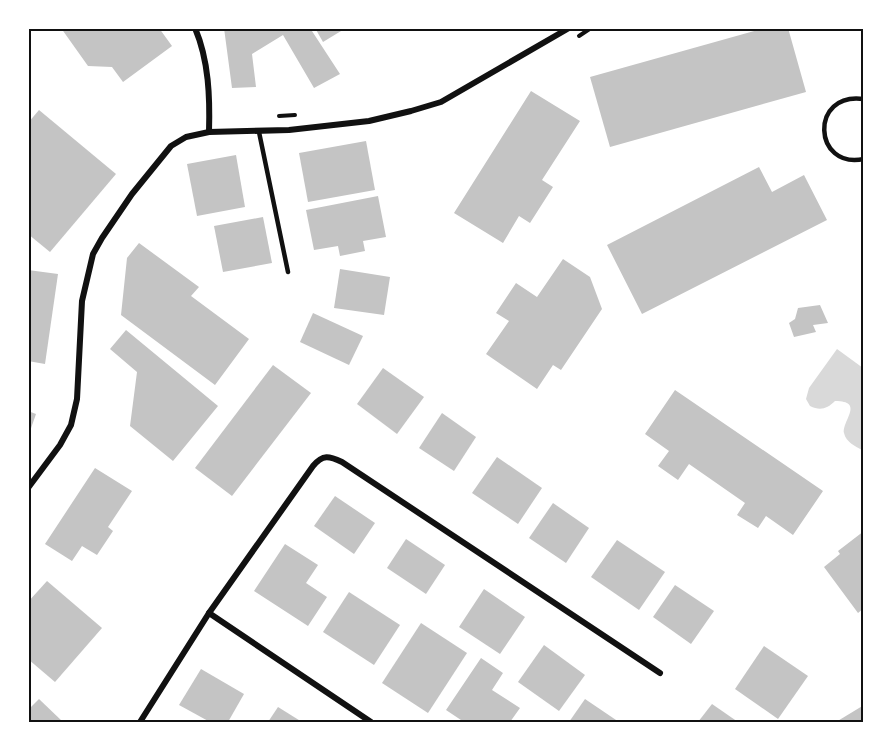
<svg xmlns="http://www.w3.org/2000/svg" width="892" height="751" viewBox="0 0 892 751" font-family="Roboto,sans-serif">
  <rect width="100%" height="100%" fill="#fff"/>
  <path fill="#d9d9d9" d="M 837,349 L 863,368 L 864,449 L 862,450 C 855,446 846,442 844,433 C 842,421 865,401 835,401 C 827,409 820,411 810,406 L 806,399 L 809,388 Z"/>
  <g fill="#c4c4c4">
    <path d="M 61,28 L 159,28 L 172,46 L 123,82 L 112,67 L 88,66 Z"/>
    <path d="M 224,28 L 310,28 L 340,74 L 314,88 L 283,35 L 252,54 L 256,87 L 232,88 Z"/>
    <path d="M 315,28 L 346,28 L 323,42 Z"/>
    <path d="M 765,28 L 788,28 L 806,92 L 610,147 L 590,77 Z"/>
    <path d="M 531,91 L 580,121 L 542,180 L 553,187 L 530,223 L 519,216 L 503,243 L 454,213 Z"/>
    <path d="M 39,110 L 116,174 L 50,252 L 28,234 L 28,123 Z"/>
    <path d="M 366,141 L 375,190 L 308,202 L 299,153 Z"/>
    <path d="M 236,155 L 245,207 L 197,216 L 187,164 Z"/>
    <path d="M 759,167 L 772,192 L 804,175 L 827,220 L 642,314 L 607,245 Z"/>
    <path d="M 378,196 L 386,237 L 363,241 L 365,251 L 340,256 L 338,246 L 314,250 L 306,210 Z"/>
    <path d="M 263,217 L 272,263 L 223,272 L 214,226 Z"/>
    <path d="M 139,243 L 199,287 L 191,296 L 249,339 L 215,385 L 121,315 L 127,258 Z"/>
    <path d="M 563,259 L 590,277 L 602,309 L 561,370 L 553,365 L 537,389 L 486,354 L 509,321 L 496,313 L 516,283 L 537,297 Z"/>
    <path d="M 340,269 L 390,277 L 384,315 L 334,308 Z"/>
    <path d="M 28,270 L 58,274 L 45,364 L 28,361 Z"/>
    <path d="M 820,305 L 828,323 L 813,325 L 816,332 L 794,337 L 789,323 L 795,319 L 798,308 Z"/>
    <path d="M 313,313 L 363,336 L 349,365 L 300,342 Z"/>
    <path d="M 126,330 L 218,406 L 173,461 L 130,426 L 137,372 L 110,349 Z"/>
    <path d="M 273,365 L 311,393 L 232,496 L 195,468 Z"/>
    <path d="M 383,368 L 424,397 L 397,434 L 357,404 Z"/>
    <path d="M 675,390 L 823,491 L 793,535 L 766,516 L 758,528 L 737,515 L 745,503 L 689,464 L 678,480 L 658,466 L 669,451 L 645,434 Z"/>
    <path d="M 28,411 L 36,414 L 29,434 L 28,434 Z"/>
    <path d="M 442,413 L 476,437 L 454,471 L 419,448 Z"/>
    <path d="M 497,457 L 542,488 L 518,524 L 472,493 Z"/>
    <path d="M 95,468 L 132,491 L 108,527 L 113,531 L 97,555 L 82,546 L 72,561 L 45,544 Z"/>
    <path d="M 335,496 L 375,523 L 354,554 L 314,526 Z"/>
    <path d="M 553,503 L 589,528 L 566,563 L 529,538 Z"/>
    <path d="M 864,531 L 864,608 L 858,613 L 824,567 L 840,554 L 838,551 Z"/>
    <path d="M 406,539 L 445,565 L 426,594 L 387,568 Z"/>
    <path d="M 617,540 L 665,572 L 639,610 L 591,577 Z"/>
    <path d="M 285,544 L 318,565 L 306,583 L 327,597 L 308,626 L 254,591 Z"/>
    <path d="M 47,581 L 102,628 L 55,682 L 28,659 L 28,602 Z"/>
    <path d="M 675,585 L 714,611 L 691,644 L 653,617 Z"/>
    <path d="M 484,589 L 525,617 L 500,654 L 459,627 Z"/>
    <path d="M 349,592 L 400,625 L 374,665 L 323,632 Z"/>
    <path d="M 421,623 L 467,653 L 428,713 L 382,683 Z"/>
    <path d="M 544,645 L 585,675 L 559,711 L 518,682 Z"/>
    <path d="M 764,646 L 808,676 L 778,719 L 735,689 Z"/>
    <path d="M 481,658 L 503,673 L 492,690 L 520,708 L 510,722 L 464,722 L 446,710 Z"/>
    <path d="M 201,669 L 244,694 L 228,722 L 210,722 L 179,705 Z"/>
    <path d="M 39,699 L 63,722 L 28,722 L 28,710 Z"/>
    <path d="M 585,699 L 619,722 L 569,722 Z"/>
    <path d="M 712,704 L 738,722 L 698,722 Z"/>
    <path d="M 864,705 L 864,722 L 836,722 Z"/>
    <path d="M 278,707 L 302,722 L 268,722 Z"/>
  </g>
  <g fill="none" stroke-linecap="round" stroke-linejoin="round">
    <g stroke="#111" stroke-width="4">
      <path d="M 579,36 L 591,28"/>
      <path d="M 279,116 L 295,115"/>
    </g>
    <g stroke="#111" stroke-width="4.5">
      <path d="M 864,99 C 809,91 813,170 864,159"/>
      <path d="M 259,132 L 288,272"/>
    </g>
    <g stroke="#111" stroke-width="6">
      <path d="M 195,28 C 209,61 210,98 209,132"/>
      <path d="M 28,488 L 60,445 L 71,425 L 77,399 L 82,301 L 93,254 L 102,238 L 132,194 L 171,146 L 186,137 L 209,132 L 289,130 L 369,121 L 411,111 L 441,102 L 569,28"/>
      <path d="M 209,613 L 371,722"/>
      <path d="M 140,722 L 209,613 L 313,466 C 323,454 329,456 342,462 L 660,673"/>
    </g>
  </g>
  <rect width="892" height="751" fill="none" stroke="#ffffff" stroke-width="60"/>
  <rect x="30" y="30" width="832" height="691" fill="none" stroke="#111" stroke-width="2"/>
</svg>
